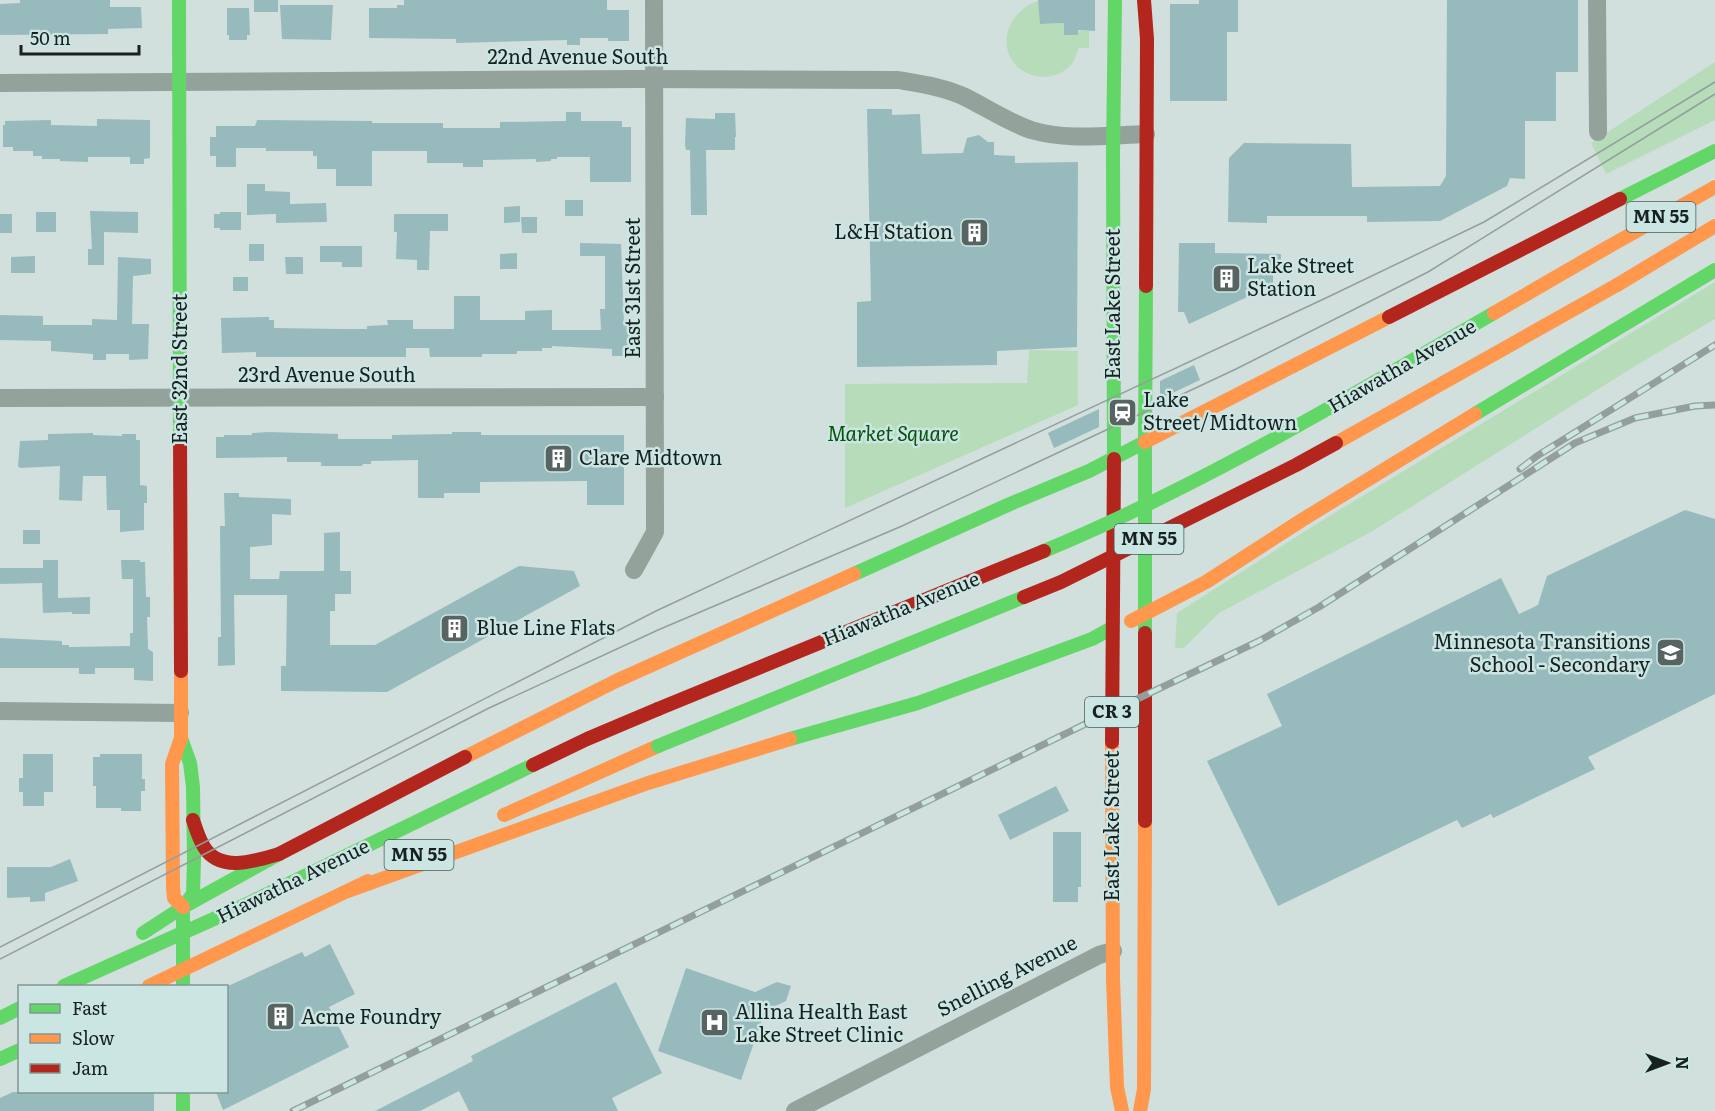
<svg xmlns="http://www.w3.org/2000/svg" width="1715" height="1111" viewBox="0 0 1715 1111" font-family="Literata,serif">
  <rect width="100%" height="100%" fill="#d1dfdd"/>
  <g fill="#b6dcba">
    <path d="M 1038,1 L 1041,24 L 1064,23 L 1065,35 L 1078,35 L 1078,31 L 1089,31 L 1089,48 L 1079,48 C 1076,54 1075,60 1071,65 C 1056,81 1028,81 1014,63 C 996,39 1013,9 1038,1 Z"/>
    <path d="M 1715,62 L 1715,120 L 1606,174 L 1591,143 Z"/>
    <path d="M 1715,282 L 1715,319 L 1635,366 L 1371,532 L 1219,613 L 1184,648 L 1175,648 L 1177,613 L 1323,520 Z"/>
    <path d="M 1029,350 L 1078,351 L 1078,405 L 845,508 L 845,384 L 1027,383 Z"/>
  </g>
  <g fill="#97babd">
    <path d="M 20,0 L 110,0 L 110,7 L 141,7 L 142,28 L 108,29 L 108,34 L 0,35 L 0,4 L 20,3 Z"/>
    <rect x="254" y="0" width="24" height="12"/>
    <path d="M 404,0 L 607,0 L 607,10 L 629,10 L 629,41 L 608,41 L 608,38 L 580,38 L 580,45 L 567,45 L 567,40 L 456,43 L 456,39 L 369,38 L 369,8 L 397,8 L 397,5 L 404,5 Z"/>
    <path d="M 1038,0 L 1095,0 L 1095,31 L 1078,30 L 1078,35 L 1064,35 L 1064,23 L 1040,24 Z"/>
    <path d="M 1199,0 L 1238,0 L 1238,32 L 1227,32 L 1227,101 L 1170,101 L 1170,4 L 1199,4 Z"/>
    <path d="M 1447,0 L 1578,0 L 1578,72 L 1556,72 L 1556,121 L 1525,121 L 1525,179 L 1510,178 L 1507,186 L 1440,221 L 1367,222 L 1367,216 L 1267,216 L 1267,223 L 1228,222 L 1229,158 L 1244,143 L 1351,144 L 1352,187 L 1440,186 L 1446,176 Z"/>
    <path d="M 280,5 L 333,5 L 331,40 L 282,39 Z"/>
    <path d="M 227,8 L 249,8 L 250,35 L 247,35 L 247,40 L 229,40 L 229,35 L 227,35 Z"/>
    <path d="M 867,109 L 892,109 L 892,115 L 920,114 L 922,154 L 963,153 L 967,138 L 979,135 L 988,142 L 994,142 L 994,155 L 1015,156 L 1015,163 L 1078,162 L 1077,347 L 997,351 L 997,365 L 857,367 L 857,302 L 871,301 Z"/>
    <path d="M 566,112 L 581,112 L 581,121 L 622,121 L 622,127 L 631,127 L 631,182 L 590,182 L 590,157 L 557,157 L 557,159 L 551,159 L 551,161 L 536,162 L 536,159 L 483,160 L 483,167 L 463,167 L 463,163 L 427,163 L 427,151 L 372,151 L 372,186 L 336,186 L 336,169 L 317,169 L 317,156 L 313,156 L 313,151 L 266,151 L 266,148 L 236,148 L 236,167 L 216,167 L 216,156 L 210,156 L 210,137 L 216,137 L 216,126 L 255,126 L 257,120 L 372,121 L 372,123 L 443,123 L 443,128 L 500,128 L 500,122 L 566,121 Z"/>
    <path d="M 715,113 L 735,113 L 736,137 L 735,137 L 735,150 L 706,150 L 707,215 L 691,215 L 690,150 L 686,150 L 685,145 L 686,118 L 715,119 Z"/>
    <path d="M 97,119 L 150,120 L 150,158 L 144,159 L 144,164 L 130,164 L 130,157 L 88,157 L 88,162 L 60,161 L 60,159 L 42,159 L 42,156 L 33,156 L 33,151 L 13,151 L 13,147 L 3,147 L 3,125 L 5,125 L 5,121 L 51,120 L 51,125 L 97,126 Z"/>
    <path d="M 247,184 L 265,184 L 265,191 L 290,192 L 290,204 L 326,203 L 327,222 L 276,223 L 276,214 L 247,215 Z"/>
    <rect x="565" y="200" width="18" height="16"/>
    <path d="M 520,206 L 520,222 L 504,223 L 504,207 Z"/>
    <path d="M 90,211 L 138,212 L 138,233 L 104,232 L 104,265 L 88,265 L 88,249 L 92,249 Z"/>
    <rect x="36" y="212" width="20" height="20"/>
    <path d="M 220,212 L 241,212 L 241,230 L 220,230 L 220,228 L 214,228 L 214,214 L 220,214 Z"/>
    <rect x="0" y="214" width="12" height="19"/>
    <path d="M 394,214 L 448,214 L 448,231 L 430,231 L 429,270 L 417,270 L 417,260 L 396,259 L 397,232 L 394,232 Z"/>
    <path d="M 521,217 L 537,217 L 537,233 L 522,233 Z"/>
    <path d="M 580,243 L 621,244 L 624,325 L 631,325 L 631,356 L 612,356 L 612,349 L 552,346 L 552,348 L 542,348 L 542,351 L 517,351 L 517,354 L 482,354 L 482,357 L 430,357 L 429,348 L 406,348 L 406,357 L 256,357 L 256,352 L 222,353 L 221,318 L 269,317 L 269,320 L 274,320 L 274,328 L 339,329 L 367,329 L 367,326 L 388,325 L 387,320 L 413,320 L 413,329 L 454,329 L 454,296 L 480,296 L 480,320 L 525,320 L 525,311 L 552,310 L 552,330 L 601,330 L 600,309 L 605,309 L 605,256 L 580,256 Z"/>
    <path d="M 1179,243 L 1215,243 L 1215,253 L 1281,254 L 1281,272 L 1273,272 L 1273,285 L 1189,324 L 1184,312 L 1178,312 Z"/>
    <rect x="249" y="244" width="15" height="17"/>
    <path d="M 320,246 L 362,246 L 362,267 L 342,267 L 342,262 L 320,262 Z"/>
    <path d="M 517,253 L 517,269 L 500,269 L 500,254 Z"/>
    <path d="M 35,256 L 35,273 L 11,273 L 11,257 Z"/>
    <path d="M 118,257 L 151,259 L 151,274 L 133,276 L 132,324 L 149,324 L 148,359 L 129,360 L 129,354 L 106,354 L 106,360 L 93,360 L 93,354 L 51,351 L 51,341 L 0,340 L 0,315 L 43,316 L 43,325 L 92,325 L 92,319 L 117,320 Z"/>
    <path d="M 285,257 L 303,257 L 303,274 L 286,274 Z"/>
    <rect x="233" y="277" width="15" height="14"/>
    <path d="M 1194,365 L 1200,380 L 1160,399 L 1160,381 Z"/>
    <path d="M 1099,409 L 1099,427 L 1054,448 L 1048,433 Z"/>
    <path d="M 268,432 L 338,434 L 338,439 L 392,439 L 392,435 L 452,434 L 452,432 L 481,432 L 481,435 L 624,435 L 624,505 L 587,505 L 587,481 L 480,482 L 480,493 L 444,493 L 444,498 L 418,498 L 418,460 L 371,461 L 371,464 L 363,464 L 362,466 L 321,466 L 321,462 L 287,462 L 287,457 L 216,458 L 216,437 L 224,437 L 224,435 L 252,435 L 252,433 Z"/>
    <path d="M 93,433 L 93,435 L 122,436 L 122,434 L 136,434 L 136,440 L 140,440 L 140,485 L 147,486 L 147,503 L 144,503 L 144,530 L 120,532 L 120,510 L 107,510 L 106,476 L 83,476 L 82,501 L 59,500 L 60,466 L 20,468 L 18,466 L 20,441 L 48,440 L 48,434 Z"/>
    <path d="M 224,493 L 239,493 L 239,497 L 291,499 L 291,515 L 272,514 L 272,545 L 250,547 L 250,579 L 279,579 L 280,571 L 324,571 L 324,533 L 340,532 L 340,571 L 351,571 L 351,594 L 335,594 L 335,611 L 330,611 L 330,645 L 375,645 L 519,566 L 574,571 L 580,586 L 387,692 L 281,691 L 281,666 L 286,666 L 287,595 L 234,595 L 235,665 L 218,666 L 218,637 L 221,637 L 220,526 L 225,526 Z"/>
    <path d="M 1685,510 L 1715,519 L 1715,694 L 1588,757 L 1595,769 L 1493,818 L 1491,814 L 1462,828 L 1457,820 L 1278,906 L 1207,761 L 1282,726 L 1267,694 L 1501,578 L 1519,614 L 1538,605 L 1547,576 Z"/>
    <rect x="23" y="530" width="17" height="14"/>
    <path d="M 43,560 L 58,560 L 58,598 L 90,597 L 90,614 L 72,614 L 72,612 L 43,613 L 42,583 L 0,584 L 0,568 L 43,568 Z"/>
    <path d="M 121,560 L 140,560 L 140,562 L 145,562 L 146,597 L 150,597 L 150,617 L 147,617 L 148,649 L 153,652 L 153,681 L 134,680 L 134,668 L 95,668 L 95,674 L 79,674 L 79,668 L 0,668 L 0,638 L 62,641 L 62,645 L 69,645 L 69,647 L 130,646 L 130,633 L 133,633 L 133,579 L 122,579 Z"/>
    <path d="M 23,754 L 53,754 L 53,792 L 44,792 L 44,806 L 23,806 L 23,792 L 19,792 L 19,778 L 23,778 Z"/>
    <path d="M 100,754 L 142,754 L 142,779 L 145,779 L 145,791 L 141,791 L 141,811 L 121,811 L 121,808 L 96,808 L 96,786 L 93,786 L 93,757 L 100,757 Z"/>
    <path d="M 1056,786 L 1069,811 L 1010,840 L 998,815 Z"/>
    <path d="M 1053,832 L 1081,832 L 1081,887 L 1078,887 L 1078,902 L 1053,902 Z"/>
    <path d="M 70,859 L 78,881 L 45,893 L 45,901 L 30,902 L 30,897 L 7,898 L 7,867 L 51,867 Z"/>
    <path d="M 330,944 L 355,994 L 329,1007 L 349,1047 L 223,1110 L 216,1092 L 226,1092 L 226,987 L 302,952 L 305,957 Z"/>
    <path d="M 686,968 L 755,992 L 777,982 L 791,986 L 786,1001 L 765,1011 L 741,1080 L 658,1051 Z"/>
    <path d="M 616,982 L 662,1073 L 612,1098 L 618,1111 L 469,1111 L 459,1091 L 420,1111 L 375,1111 L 473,1061 L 471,1056 Z"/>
    <path d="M 13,1092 L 154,1092 L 154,1111 L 0,1111 L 0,1098 Z"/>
  </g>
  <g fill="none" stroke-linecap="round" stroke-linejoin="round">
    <g stroke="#94a29c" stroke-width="18">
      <path d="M 1597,0 L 1598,132"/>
      <path d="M 0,83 L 637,79 L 898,80 C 921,84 944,87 965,97 C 987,108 1008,122 1031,130 C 1067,141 1109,135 1146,134"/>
      <path d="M 0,398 L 655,397"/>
      <path d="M 634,570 L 655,532 L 655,518 L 654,0"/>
      <path d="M 0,711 L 180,713"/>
      <path d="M 795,1111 L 1099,955 L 1113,951"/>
    </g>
    <g stroke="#63d668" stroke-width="14">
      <path d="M 179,0 L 180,435"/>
      <path d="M 1620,199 L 1715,151"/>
      <path d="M 1475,414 L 1715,270"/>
      <path d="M 1145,442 L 1146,286"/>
      <path d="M 1114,459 L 1113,154 L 1115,0"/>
      <path d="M 854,574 L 1010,504 L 1089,471 L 1145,442 L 1145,633"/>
      <path d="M 181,738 L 190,763 L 193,787 L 194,859 L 193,894 L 183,907 L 183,986"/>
      <path d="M 790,739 L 918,703 L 1092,639 L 1112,628"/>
      <path d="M 143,933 L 183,907 L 279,854"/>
      <path d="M 64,986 L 245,905 L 533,765"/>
      <path d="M 0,1018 L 20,1008"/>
      <path d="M 0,1059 L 20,1050"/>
      <path d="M 183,1092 L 183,1111"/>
    </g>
    <g stroke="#ff974d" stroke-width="14">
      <path d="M 1608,247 L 1715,187"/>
      <path d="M 1617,285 L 1715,226"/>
      <path d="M 1145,442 L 1389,317"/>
      <path d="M 1131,621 L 1206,582 L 1302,520 L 1475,414"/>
      <path d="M 181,671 L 181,738 L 172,764 L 173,887 L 174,898 L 183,907"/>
      <path d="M 1112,742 L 1113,979 L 1117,1087 L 1122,1111"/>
      <path d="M 465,757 L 616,681 L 854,574"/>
      <path d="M 504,815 L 658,746"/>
      <path d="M 348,891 L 648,783 L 790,739"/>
      <path d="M 149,986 L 368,881"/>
      <path d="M 1140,1111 L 1144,1089 L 1145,821"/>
    </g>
    <g stroke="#b3261e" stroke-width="14">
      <path d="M 1144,0 L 1147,39 L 1146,286"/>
      <path d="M 1389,317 L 1620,199"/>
      <path d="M 180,435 L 181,671"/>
      <path d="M 1145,633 L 1145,821"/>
      <path d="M 1112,742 L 1114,459"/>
      <path d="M 533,765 L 587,739 L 658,709"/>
      <path d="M 193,820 C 196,829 199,839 204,847 C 220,873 255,861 279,854 L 465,757"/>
    </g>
    <g stroke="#939f9c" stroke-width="1.5">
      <path d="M 0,947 L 656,611 L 1328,297 L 1484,222 L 1715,82"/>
      <path d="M 0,959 L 489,708 L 658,630 L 902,526 L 1236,369 L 1428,272 L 1715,94"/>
    </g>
    <defs>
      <g id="rail">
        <path d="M 1520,469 L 1537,456 L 1715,345"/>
        <path d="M 293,1111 L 1112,711 L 1259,641 L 1319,607 L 1575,443 L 1635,418 L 1695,406 L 1715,405"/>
      </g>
    </defs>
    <use href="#rail" stroke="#939f9c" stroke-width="7"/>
    <use href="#rail" stroke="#cbe5e2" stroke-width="4.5" stroke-dasharray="14" stroke-linecap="butt"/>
    <g stroke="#63d668" stroke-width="14">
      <path d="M 1044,551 C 1201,486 1347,398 1494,313"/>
      <path d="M 658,746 L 1024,597"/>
    </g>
    <g stroke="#ff974d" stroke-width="14">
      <path d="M 1494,313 L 1608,247"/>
      <path d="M 1336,443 L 1617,285"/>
    </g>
    <g stroke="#b3261e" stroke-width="14">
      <path d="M 1024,597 L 1061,582 L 1296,465 L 1336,443"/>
      <path d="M 658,709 L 1044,551"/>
    </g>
  </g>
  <defs>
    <symbol id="building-square" viewBox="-11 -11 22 22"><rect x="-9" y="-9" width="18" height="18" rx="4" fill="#586462" stroke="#cbe5e2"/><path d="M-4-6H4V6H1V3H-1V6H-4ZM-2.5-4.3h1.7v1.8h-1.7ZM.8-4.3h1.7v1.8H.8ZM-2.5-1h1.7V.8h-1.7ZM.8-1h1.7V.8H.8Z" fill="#fff"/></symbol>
    <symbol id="station-square" viewBox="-11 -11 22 22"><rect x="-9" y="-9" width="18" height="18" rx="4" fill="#586462" stroke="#cbe5e2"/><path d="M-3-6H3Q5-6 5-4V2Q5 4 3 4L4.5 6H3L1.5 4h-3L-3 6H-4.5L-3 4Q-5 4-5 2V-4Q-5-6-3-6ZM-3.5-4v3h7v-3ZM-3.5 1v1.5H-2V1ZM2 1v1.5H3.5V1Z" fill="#fff"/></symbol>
    <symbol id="school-square" viewBox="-11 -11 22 22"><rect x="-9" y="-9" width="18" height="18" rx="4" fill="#586462" stroke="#cbe5e2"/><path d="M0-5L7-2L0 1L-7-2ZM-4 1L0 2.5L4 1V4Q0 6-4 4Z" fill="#fff"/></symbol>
    <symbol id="hospital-square" viewBox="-11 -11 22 22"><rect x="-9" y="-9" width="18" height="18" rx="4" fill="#586462" stroke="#cbe5e2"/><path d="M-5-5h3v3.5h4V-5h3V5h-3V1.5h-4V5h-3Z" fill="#fff"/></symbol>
  </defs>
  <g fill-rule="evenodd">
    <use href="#building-square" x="958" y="216" width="33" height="33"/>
    <use href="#building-square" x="1210" y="262" width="33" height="33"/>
    <use href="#station-square" x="1106" y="396" width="33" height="33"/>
    <use href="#building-square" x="542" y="442" width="33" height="33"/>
    <use href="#building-square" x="438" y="612" width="33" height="33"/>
    <use href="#school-square" x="1654" y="636" width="33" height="33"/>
    <use href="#building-square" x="264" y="1000" width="33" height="33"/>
    <use href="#hospital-square" x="698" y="1006" width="33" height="33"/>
  </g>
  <g text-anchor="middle" stroke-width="5" stroke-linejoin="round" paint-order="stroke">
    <g fill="#cbe5e2" stroke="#4d5c5a" stroke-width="1.5">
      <rect x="1626.5" y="202" width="69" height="30" rx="4.5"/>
      <rect x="1114.5" y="524" width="69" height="30" rx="4.5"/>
      <rect x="1085" y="697" width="54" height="30" rx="4.5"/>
      <rect x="384.5" y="840" width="69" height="30" rx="4.5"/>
    </g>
    <g font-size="18" font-weight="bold" fill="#172120">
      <text x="1661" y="223">MN 55</text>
      <text x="1149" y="545">MN 55</text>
      <text x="1112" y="718">CR 3</text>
      <text x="419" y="861">MN 55</text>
    </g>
    <g font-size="20" fill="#172120" stroke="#cbe5e2">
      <text x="578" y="64">22nd Avenue South</text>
      <text transform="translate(633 288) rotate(-90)" y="7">East 31st Street</text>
      <text transform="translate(1113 304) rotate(-90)" y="7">East Lake Street</text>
      <text transform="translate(1402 366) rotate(-30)" y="7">Hiawatha Avenue</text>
      <text transform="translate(180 369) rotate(-90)" y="7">East 32nd Street</text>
      <text x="327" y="382">23rd Avenue South</text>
      <text transform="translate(901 609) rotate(-22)" y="7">Hiawatha Avenue</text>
      <text transform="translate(1112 826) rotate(-90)" y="7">East Lake Street</text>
      <text transform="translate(293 881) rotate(-26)" y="7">Hiawatha Avenue</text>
      <text transform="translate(1007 976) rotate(-27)" y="7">Snelling Avenue</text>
    </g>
    <g font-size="20" fill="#172120" stroke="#cbe5e2" text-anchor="start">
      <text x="953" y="239" text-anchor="end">L&amp;H Station</text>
      <text x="1247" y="273">Lake Street<tspan x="1247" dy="23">Station</tspan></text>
      <text x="1143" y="407">Lake<tspan x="1143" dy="23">Street/Midtown</tspan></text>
      <text x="579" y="465">Clare Midtown</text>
      <text x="476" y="635">Blue Line Flats</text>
      <text x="1650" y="649" text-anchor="end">Minnesota Transitions<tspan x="1650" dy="23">School - Secondary</tspan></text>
      <text x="735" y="1019">Allina Health East<tspan x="735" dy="23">Lake Street Clinic</tspan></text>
      <text x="301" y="1024">Acme Foundry</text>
    </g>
    <g font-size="20" font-style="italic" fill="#07520d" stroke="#cbe5e2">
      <text x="893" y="441">Market Square</text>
    </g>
  </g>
  <rect x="18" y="985" width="210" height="108" fill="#cbe5e2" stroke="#839794" stroke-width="1.5"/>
  <rect x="30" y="1004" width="30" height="9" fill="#63d668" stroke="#839794" stroke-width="1.5"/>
  <text x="72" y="1015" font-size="18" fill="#172120">Fast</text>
  <rect x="30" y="1034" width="30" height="9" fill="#ff974d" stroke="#839794" stroke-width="1.5"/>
  <text x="72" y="1045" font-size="18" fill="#172120">Slow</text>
  <rect x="30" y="1064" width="30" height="9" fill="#b3261e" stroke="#839794" stroke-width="1.5"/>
  <text x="72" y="1075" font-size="18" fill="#172120">Jam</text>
  <g transform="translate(1667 1063) rotate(90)" stroke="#cbe5e2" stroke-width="4.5" paint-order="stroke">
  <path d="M0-4.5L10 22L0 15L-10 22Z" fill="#172120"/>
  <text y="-9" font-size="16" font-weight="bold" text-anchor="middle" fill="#172120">N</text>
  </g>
  <path d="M21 45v9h118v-9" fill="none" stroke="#172120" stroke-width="3"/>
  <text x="30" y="45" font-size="18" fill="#172120" stroke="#cbe5e2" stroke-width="4.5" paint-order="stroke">50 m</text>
</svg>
